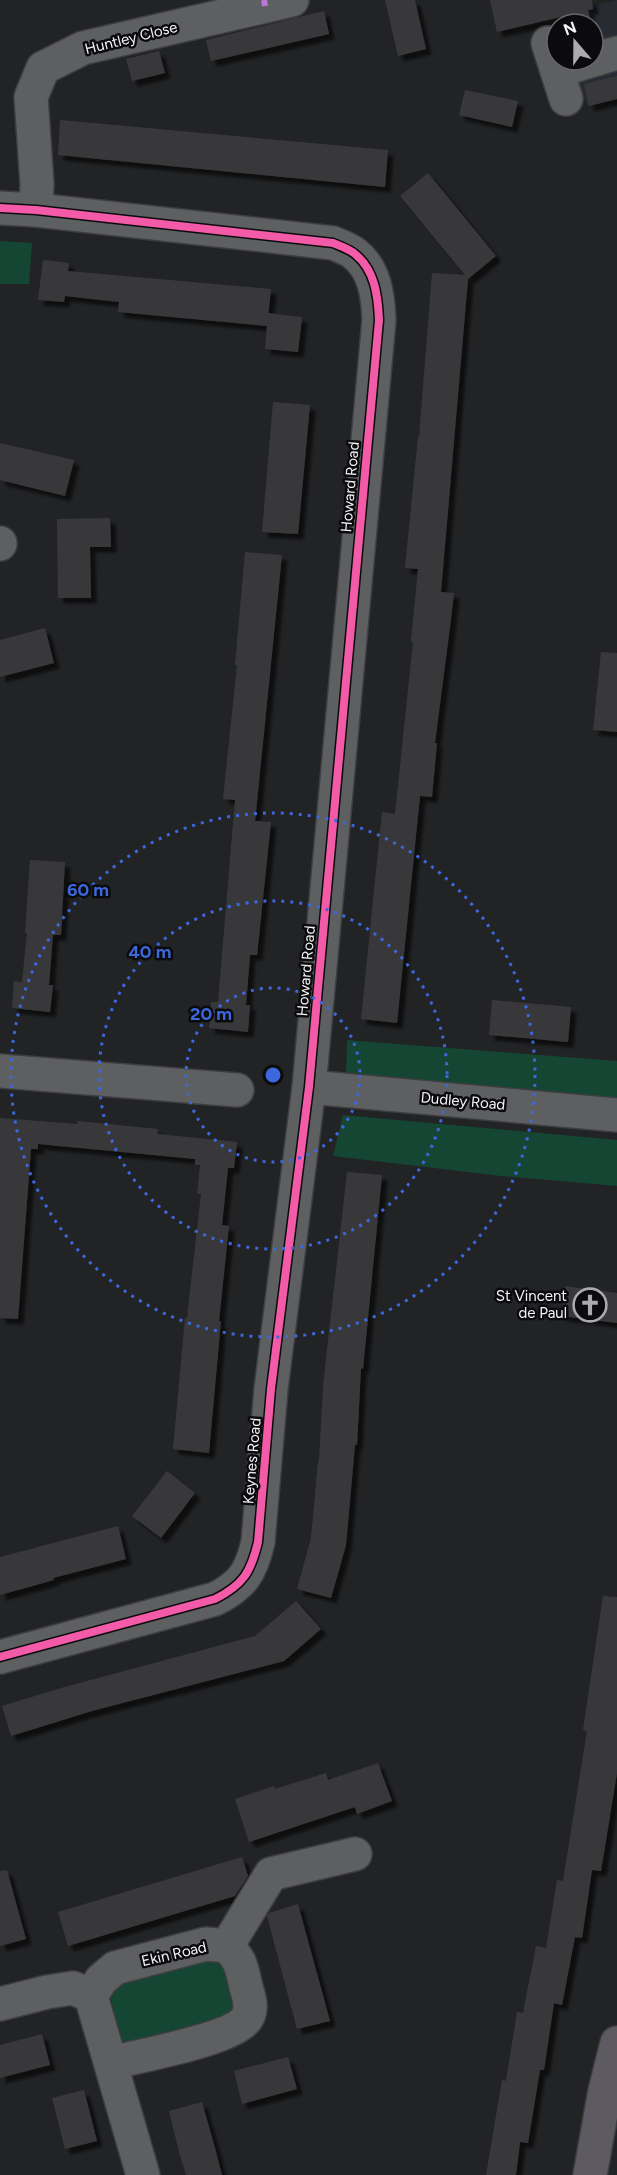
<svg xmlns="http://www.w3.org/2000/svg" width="617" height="2175" viewBox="0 0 617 2175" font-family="Figtree,sans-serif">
  <defs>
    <filter id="shadow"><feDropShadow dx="5.5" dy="5.5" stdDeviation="1.5" flood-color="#0009"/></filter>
  </defs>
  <rect width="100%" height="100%" fill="#222325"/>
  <path fill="#292b33" d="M 617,0 L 617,99 L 588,106 L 574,79 L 593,60 L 593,24 L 558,24 L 556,15 Z"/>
  <g fill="#144633">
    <path d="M 0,241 L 32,243 L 29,284 L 0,284 Z"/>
    <path d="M 347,1040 L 617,1061 L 617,1106 L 346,1079 Z"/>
    <path d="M 343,1115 L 617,1140 L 617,1186 L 501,1176 L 333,1156 Z"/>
    <path d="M 211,1958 L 230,1967 L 237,2019 L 139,2050 L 120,2039 L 110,1995 L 118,1984 Z"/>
  </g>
  <g fill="#39393b" filter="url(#shadow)">
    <path d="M 385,0 L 415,0 L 426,49 L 398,56 Z"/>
    <path d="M 490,0 L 592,0 L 593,9 L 588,10 L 591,24 L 567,24 L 565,16 L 497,32 Z"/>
    <path d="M 324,11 L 329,34 L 211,61 L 206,40 Z"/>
    <path d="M 159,51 L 165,73 L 132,81 L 126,59 Z"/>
    <path d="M 617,76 L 617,99 L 589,106 L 584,84 Z"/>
    <path d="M 465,90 L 518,101 L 512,127 L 459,115 Z"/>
    <path d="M 60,120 L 388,150 L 385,187 L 58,155 Z"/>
    <path d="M 428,173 L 496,256 L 468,279 L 441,592 L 454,593 L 451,619 L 435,743 L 437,743 L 432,797 L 420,796 L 397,1023 L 361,1019 L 382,812 L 395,814 L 413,642 L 411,641 L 418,569 L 405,568 L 418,436 L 419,437 L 432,273 L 465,275 L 400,196 Z"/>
    <path d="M 43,260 L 69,263 L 68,271 L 271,289 L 267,326 L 118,312 L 119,302 L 65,296 L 64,302 L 38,300 Z"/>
    <path d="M 268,313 L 302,317 L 298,352 L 265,349 Z"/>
    <path d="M 273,402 L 310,405 L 298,534 L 262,532 Z"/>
    <path d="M 0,443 L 74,460 L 65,496 L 0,480 Z"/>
    <path d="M 110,518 L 111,547 L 90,547 L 91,598 L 58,598 L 57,519 Z"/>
    <path d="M 245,552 L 282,555 L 255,821 L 271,822 L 257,955 L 250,955 L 246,1005 L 250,1005 L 248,1032 L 209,1028 L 211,1002 L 218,1002 L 235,800 L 223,799 L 237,665 L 235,665 Z"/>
    <path d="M 45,628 L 54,663 L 0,677 L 0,640 Z"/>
    <path d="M 601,652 L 617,653 L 617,732 L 593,730 Z"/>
    <path d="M 30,860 L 65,862 L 61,935 L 53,935 L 49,985 L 53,985 L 50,1012 L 12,1008 L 14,981 L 22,982 L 27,933 L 25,933 Z"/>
    <path d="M 492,1000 L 571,1007 L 568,1042 L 489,1035 Z"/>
    <path d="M 0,1118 L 77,1124 L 77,1121 L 158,1129 L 157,1134 L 237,1142 L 234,1168 L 228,1168 L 222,1225 L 229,1226 L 219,1321 L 221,1321 L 209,1453 L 173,1449 L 185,1318 L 187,1318 L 201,1194 L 197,1194 L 200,1165 L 195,1165 L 195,1159 L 38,1144 L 38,1149 L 31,1149 L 18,1319 L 0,1318 Z"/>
    <path d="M 347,1172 L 382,1175 L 363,1369 L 361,1368 L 357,1445 L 355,1445 L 346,1545 L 331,1598 L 297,1589 L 311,1538 L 318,1461 L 319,1461 L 323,1386 Z"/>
    <path d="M 565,1286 L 617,1293 L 617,1323 L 561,1316 Z"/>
    <path d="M 167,1471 L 195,1493 L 161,1538 L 132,1516 Z"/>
    <path d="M 118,1526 L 126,1559 L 53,1578 L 54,1580 L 0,1595 L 0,1557 Z"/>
    <path d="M 603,1596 L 617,1597 L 617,1773 L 601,1871 L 592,1870 L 582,1938 L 575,1937 L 562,2005 L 554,2003 L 544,2070 L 540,2070 L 528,2143 L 520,2142 L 516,2175 L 486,2175 L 502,2080 L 506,2081 L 517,2012 L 523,2013 L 536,1946 L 546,1948 L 557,1880 L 563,1881 L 587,1731 L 583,1730 Z"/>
    <path d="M 296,1601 L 321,1629 L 284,1661 L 92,1711 L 11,1736 L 2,1706 L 61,1688 L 255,1636 Z"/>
    <path d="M 378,1763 L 392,1801 L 357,1814 L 355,1807 L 249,1842 L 235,1799 L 274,1786 L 275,1789 L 326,1773 L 328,1780 Z"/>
    <path d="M 242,1857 L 248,1876 L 235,1896 L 68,1946 L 58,1912 Z"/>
    <path d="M 7,1870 L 26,1939 L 0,1946 L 0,1871 Z"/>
    <path d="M 298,1904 L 330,2021 L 297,2029 L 267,1916 L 269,1913 Z"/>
    <path d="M 42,2034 L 50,2065 L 0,2078 L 0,2045 Z"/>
    <path d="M 288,2057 L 297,2089 L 242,2104 L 234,2071 Z"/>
    <path d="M 84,2090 L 97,2141 L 65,2149 L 52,2098 Z"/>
    <path d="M 202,2102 L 215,2148 L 222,2175 L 186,2175 L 179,2152 L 169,2111 Z"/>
  </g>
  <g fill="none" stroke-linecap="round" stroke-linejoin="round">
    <defs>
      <g id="minor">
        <path d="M 548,43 L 566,99"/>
        <path d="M 557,71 L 617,53"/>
        <path d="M 0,208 L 36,210 L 333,243 C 340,246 349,249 355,254 C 375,270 378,296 379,320 L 309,1087 L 271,1389 L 258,1542 C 251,1572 243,1585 215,1599 L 0,1657"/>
        <path d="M 36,210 L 37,184 L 31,97 L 43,68 L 83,48 L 292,0"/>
        <path d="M 0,544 L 0,543"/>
        <path d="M 0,1071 L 237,1090"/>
        <path d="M 309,1087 L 617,1115"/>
        <path d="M 227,1946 L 271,1874 L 355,1854"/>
        <path d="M 91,1996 L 101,1980 L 115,1968 L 206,1944 L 227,1946 C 242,1962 241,1966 246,1987 C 249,1997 253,2008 247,2018 C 234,2039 138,2056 111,2063"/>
        <path d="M 0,2004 L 47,1992 L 73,1988 L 91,1996 L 143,2175"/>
      </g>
      <path id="major" d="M 590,2175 L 605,2091 L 617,2043"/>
    </defs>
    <use href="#minor" stroke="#3e3e40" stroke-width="36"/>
    <use href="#major" stroke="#3e3e40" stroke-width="36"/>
    <use href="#minor" stroke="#5e5f61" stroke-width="33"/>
    <use href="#major" stroke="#5e5a61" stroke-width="33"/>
    <path stroke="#ba77d6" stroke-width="6" stroke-dasharray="12 6" stroke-linecap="butt" d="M 264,0 L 265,6"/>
    <defs>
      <path id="cycleway" d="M 0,208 L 36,210 L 333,243 C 340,246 349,249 355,254 C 375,270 378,296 379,320 L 309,1087 L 271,1389 L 258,1542 C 251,1572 243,1585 215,1599 L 0,1657"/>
    </defs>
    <use href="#cycleway" stroke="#0b0b0d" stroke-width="11"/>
    <use href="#cycleway" stroke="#f35aa7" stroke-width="8"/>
  </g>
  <g fill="none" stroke="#3d67dd" stroke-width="3" stroke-dasharray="3 6">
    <circle cx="273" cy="1075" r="87"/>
    <circle cx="273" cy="1075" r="174"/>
    <circle cx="273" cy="1075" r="262"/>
  </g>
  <defs>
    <symbol id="church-ring" viewBox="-11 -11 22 22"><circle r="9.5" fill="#0b0b0d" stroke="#aaabae" stroke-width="1.5"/><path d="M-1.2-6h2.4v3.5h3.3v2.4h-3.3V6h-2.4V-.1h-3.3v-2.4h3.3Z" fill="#aaabae"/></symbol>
  </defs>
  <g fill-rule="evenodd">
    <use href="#church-ring" x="571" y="1286" width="38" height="38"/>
  </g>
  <g text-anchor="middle" stroke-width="5" stroke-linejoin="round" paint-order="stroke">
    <g font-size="15" fill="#f4f4f8" stroke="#0b0b0d">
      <text transform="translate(131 38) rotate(-14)" y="5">Huntley Close</text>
      <text transform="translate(350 487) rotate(-85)" y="5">Howard Road</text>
      <text transform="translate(306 971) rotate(-85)" y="5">Howard Road</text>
      <text transform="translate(463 1101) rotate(5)" y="5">Dudley Road</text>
      <text transform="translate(252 1461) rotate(-85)" y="5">Keynes Road</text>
      <text transform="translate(174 1954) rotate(-13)" y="5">Ekin Road</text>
    </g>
    <g font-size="15" fill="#f4f4f8" stroke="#0b0b0d" text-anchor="end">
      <text x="567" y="1301">St Vincent<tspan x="567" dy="17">de Paul</tspan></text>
    </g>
  </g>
  <circle cx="273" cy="1075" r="9" fill="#3d67dd" stroke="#0b0b0d" stroke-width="3"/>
  <g font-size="18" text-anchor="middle" font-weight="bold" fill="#3d67dd" stroke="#0b0b0d" stroke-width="5" stroke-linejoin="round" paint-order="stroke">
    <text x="88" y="896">60 m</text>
    <text x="150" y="958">40 m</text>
    <text x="211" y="1020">20 m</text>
  </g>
  <g transform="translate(575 42) rotate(340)"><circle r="28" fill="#0b0b0d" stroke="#68686b" stroke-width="1.5"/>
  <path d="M0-4.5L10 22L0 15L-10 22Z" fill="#aaabae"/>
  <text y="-9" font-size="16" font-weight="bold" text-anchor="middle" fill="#f4f4f8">N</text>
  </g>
</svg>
